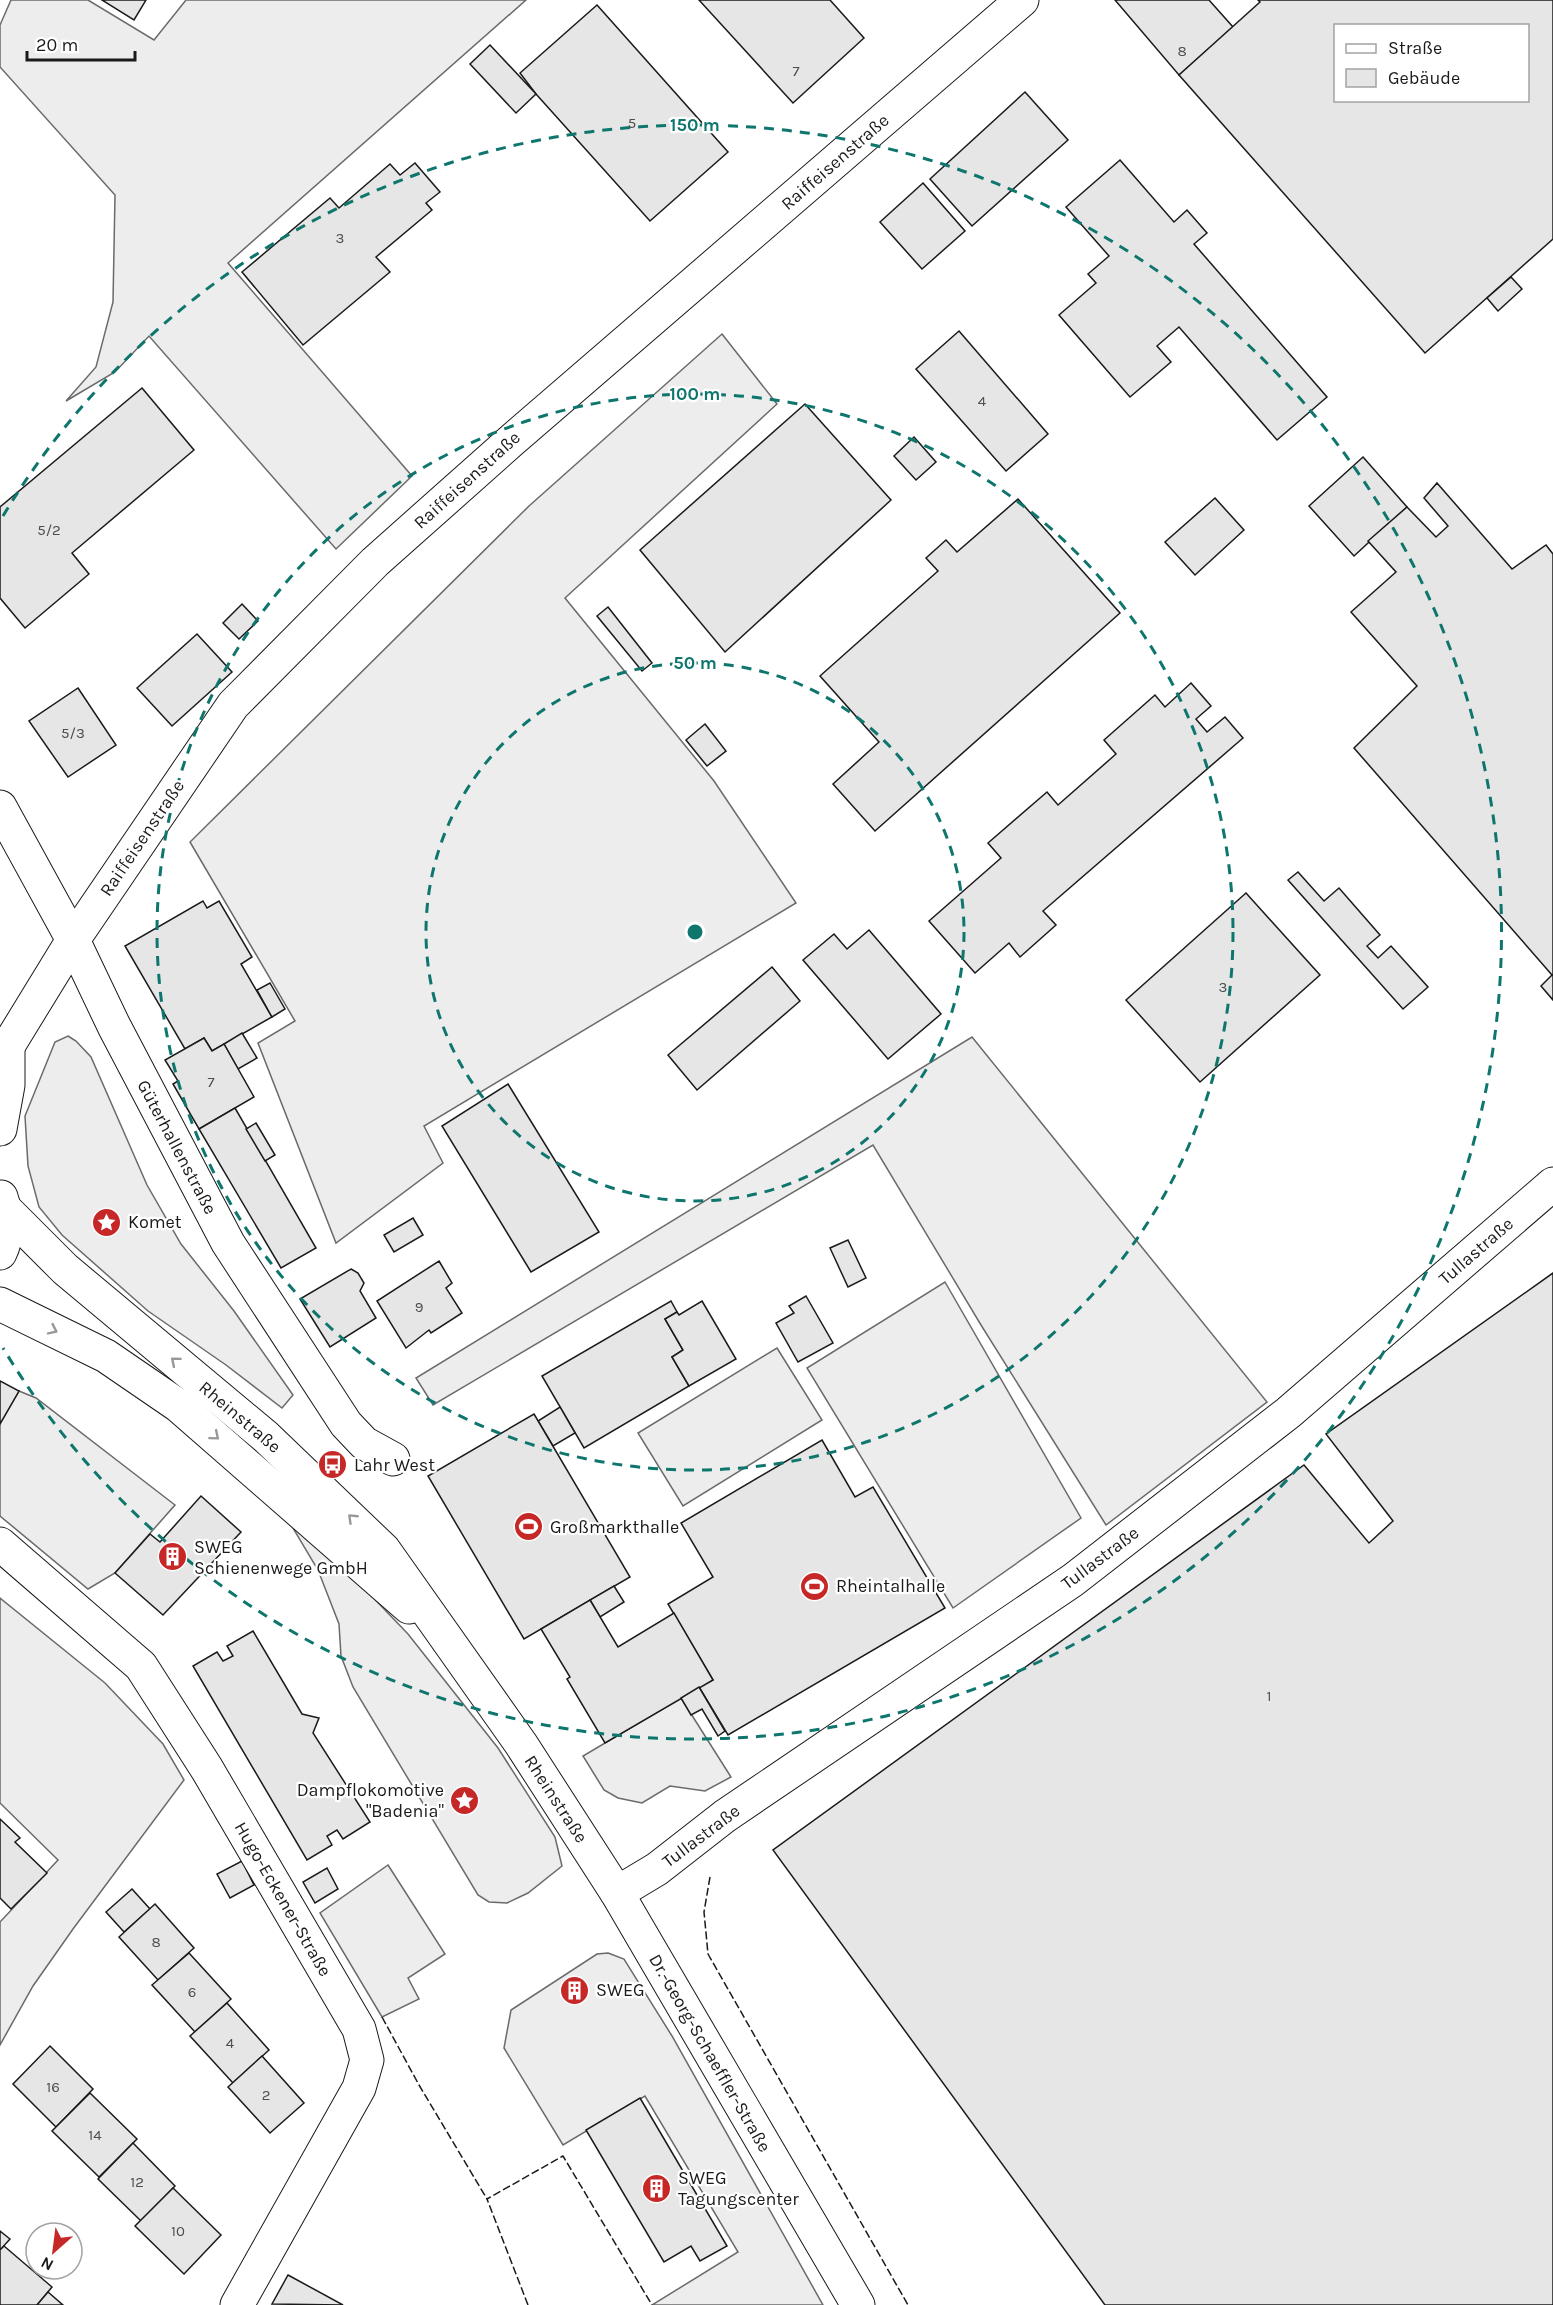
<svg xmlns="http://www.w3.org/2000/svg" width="1553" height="2305" viewBox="0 0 1553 2305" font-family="Karla,sans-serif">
  <rect width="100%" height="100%" fill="#fff"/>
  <g fill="#ededed" stroke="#6a6a6a" stroke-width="1.5">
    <path d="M 11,0 L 88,0 L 154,40 L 186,0 L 526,0 L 228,263 L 412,476 L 336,549 L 149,336 L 115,372 L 66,401 L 96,367 L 113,302 L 115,195 L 0,67 L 0,25 Z"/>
    <path d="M 722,334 L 777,404 L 565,598 L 714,781 L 796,903 L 424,1126 L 443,1163 L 336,1243 L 258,1043 L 295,1021 L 190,842 L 529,506 Z"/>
    <path d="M 68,1036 L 76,1041 L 91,1057 L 147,1185 L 181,1244 L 234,1311 L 293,1395 L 282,1408 L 226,1365 L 148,1311 L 62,1235 L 39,1207 L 28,1166 L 25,1116 L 55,1042 Z"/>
    <path d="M 972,1037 L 1267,1402 L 1106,1525 L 981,1325 L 873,1145 L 433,1405 L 416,1378 Z"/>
    <path d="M 945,1282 L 1081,1518 L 953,1608 L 807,1368 Z"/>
    <path d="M 777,1348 L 822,1420 L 683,1506 L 638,1433 Z"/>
    <path d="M 19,1391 L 36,1398 L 175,1505 L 115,1573 L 88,1589 L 0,1516 L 0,1424 Z"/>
    <path d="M 295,1516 L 408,1634 L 498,1748 L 555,1837 L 562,1866 L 528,1893 L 507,1903 L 489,1902 L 478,1895 L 353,1687 L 341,1656 L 339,1624 L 318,1570 L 290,1523 Z"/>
    <path d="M 0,1598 L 105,1683 L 163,1744 L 184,1780 L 73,1929 L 33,1986 L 0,2045 L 0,1922 L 58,1860 L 0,1803 Z"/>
    <path d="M 681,1698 L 731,1777 L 705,1791 L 670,1786 L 642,1803 L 618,1798 L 604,1790 L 583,1756 Z"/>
    <path d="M 388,1865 L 445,1954 L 408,1978 L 419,1999 L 382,2017 L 320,1913 Z"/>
    <path d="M 608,1953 L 624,1959 L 672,2036 L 823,2305 L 652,2305 L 738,2252 L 645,2096 L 563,2145 L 504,2048 L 511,2010 L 597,1954 Z"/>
  </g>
  <g fill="#e6e6e6" stroke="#1a1a1a" stroke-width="1.5" fill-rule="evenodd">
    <path d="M 102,0 L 146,0 L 134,20 Z"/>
    <path d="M 699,0 L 830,0 L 864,38 L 793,103 Z"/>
    <path d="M 1115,0 L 1209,0 L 1233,27 L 1179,75 Z"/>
    <path d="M 1258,0 L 1553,0 L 1553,239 L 1425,353 L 1179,75 L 1260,2 ZM 1336,26 L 1528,26 L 1528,100 L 1336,100 Z"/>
    <path d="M 597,5 L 728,152 L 650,221 L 536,94 L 520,73 Z"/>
    <path d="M 490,45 L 536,94 L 516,113 L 470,64 Z"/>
    <path d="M 1025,92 L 1068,140 L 972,226 L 930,179 Z"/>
    <path d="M 1120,160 L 1174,222 L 1187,210 L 1207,233 L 1194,244 L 1327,397 L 1277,440 L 1179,327 L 1157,346 L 1171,362 L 1130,397 L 1059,315 L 1096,283 L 1088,274 L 1109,256 L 1066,207 Z"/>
    <path d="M 415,163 L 440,192 L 426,203 L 432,210 L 376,257 L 390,272 L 303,345 L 242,272 L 330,198 L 339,208 L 390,164 L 400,175 Z"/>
    <path d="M 923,183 L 965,231 L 922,269 L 880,222 Z"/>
    <path d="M 1511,277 L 1522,289 L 1498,311 L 1487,298 Z"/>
    <path d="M 959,331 L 1048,434 L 1006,471 L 916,369 Z"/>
    <path d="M 142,388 L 194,450 L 72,553 L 89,574 L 25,628 L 0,598 L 0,507 Z"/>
    <path d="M 805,404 L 891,500 L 725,652 L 640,550 Z"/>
    <path d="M 914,437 L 936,462 L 916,480 L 894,456 Z"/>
    <path d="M 1363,457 L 1407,507 L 1354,556 L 1309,506 Z"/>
    <path d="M 1437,483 L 1512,569 L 1546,545 L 1553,554 L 1553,1000 L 1541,986 L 1552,975 L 1354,748 L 1417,686 L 1351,612 L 1396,572 L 1368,541 L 1407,507 L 1436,537 L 1448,526 L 1424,498 Z"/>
    <path d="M 1215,498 L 1244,530 L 1195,575 L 1165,542 Z"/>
    <path d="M 1018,499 L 1120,613 L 875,831 L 833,784 L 879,742 L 820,676 L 938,571 L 926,558 L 946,540 L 957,552 Z"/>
    <path d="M 242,604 L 258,621 L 239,639 L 223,623 Z"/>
    <path d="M 608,607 L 652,663 L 642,671 L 597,616 Z"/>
    <path d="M 197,634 L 232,672 L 172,726 L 137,688 Z"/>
    <path d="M 1191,683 L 1211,706 L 1196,719 L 1207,732 L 1225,717 L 1243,738 L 1043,911 L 1056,925 L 1020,957 L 1009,943 L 975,973 L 929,921 L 1001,858 L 988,843 L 1047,792 L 1058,805 L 1116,754 L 1104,740 L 1155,695 L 1165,707 Z"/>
    <path d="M 78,688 L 116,745 L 68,777 L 29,721 Z"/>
    <path d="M 705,724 L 726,751 L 707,766 L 686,740 Z"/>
    <path d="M 1298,872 L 1324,901 L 1339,888 L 1380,935 L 1367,946 L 1378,958 L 1391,946 L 1428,987 L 1403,1009 L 1288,880 Z"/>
    <path d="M 1246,893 L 1320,975 L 1200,1082 L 1126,1000 Z"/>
    <path d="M 203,901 L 207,908 L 219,901 L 252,957 L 241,964 L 272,1017 L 212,1051 L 204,1038 L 185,1049 L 125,946 Z"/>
    <path d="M 869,930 L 941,1014 L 888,1059 L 803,960 L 834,934 L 847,949 Z"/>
    <path d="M 772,967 L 800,1001 L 697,1090 L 668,1055 Z"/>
    <path d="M 270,983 L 285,1009 L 272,1017 L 257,990 Z"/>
    <path d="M 242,1033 L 257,1058 L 238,1069 L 224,1044 Z"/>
    <path d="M 204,1038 L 212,1051 L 224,1044 L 254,1097 L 199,1129 L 173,1084 L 178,1081 L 165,1060 Z"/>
    <path d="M 508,1084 L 599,1232 L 531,1272 L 442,1126 Z"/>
    <path d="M 235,1108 L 316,1248 L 281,1268 L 199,1129 Z"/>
    <path d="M 256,1123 L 275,1155 L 265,1161 L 246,1129 Z"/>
    <path d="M 413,1218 L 423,1235 L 394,1252 L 384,1235 Z"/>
    <path d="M 848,1240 L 866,1278 L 848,1287 L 830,1248 Z"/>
    <path d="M 439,1261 L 452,1283 L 446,1288 L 462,1313 L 431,1333 L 429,1330 L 406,1348 L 377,1301 Z"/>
    <path d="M 351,1269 L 358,1273 L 364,1283 L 360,1291 L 376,1318 L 330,1347 L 300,1299 Z"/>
    <path d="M 1553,1273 L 1553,2305 L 1105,2305 L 773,1850 L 1304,1465 L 1369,1543 L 1393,1521 L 1326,1434 Z"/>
    <path d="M 806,1296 L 833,1343 L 798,1362 L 776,1323 L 794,1313 L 789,1306 Z"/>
    <path d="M 671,1301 L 677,1312 L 665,1319 L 683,1350 L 672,1357 L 689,1386 L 584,1448 L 542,1376 Z"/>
    <path d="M 702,1301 L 736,1359 L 689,1386 L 672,1357 L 683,1350 L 665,1319 L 677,1312 L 679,1315 Z"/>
    <path d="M 0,1381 L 19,1391 L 0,1424 Z"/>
    <path d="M 560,1407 L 575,1433 L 553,1446 L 538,1421 Z"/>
    <path d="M 534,1414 L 630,1577 L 524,1639 L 428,1476 Z"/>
    <path d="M 822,1440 L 855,1497 L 873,1487 L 945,1608 L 728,1735 L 699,1687 L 713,1680 L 668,1604 L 713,1577 L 681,1523 Z"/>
    <path d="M 201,1496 L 241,1532 L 163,1615 L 115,1573 L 150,1534 L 160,1542 Z"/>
    <path d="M 614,1586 L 624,1602 L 600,1617 L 590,1600 Z"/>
    <path d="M 590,1600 L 618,1647 L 674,1613 L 713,1680 L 605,1743 L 567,1679 L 570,1677 L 541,1629 Z"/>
    <path d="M 253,1631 L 302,1714 L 319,1718 L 313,1733 L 370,1822 L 343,1839 L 337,1830 L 327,1836 L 332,1845 L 307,1860 L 193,1666 L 217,1652 L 223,1661 L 233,1656 L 227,1646 Z"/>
    <path d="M 699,1687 L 725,1731 L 718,1736 L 702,1709 L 691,1715 L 681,1698 Z"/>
    <path d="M 0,1819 L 20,1838 L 15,1842 L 47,1873 L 11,1909 L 0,1898 Z"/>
    <path d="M 242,1861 L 254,1885 L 230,1898 L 217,1874 Z"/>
    <path d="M 327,1868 L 338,1889 L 315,1903 L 303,1882 Z"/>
    <path d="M 132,1889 L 150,1909 L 124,1932 L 106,1912 Z"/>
    <path d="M 155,1904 L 194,1948 L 158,1980 L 119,1937 Z"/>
    <path d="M 189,1953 L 231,1999 L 195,2032 L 152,1985 Z"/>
    <path d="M 574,1981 L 582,1995 L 576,1999 L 568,1985 Z"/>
    <path d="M 227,2003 L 269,2050 L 233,2083 L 190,2036 Z"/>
    <path d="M 50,2046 L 93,2089 L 56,2127 L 13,2084 Z"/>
    <path d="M 262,2056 L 304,2103 L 270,2133 L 228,2087 Z"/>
    <path d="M 90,2093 L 137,2139 L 99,2177 L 52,2131 Z"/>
    <path d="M 640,2098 L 727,2246 L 700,2261 L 691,2246 L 664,2262 L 586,2130 Z"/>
    <path d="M 133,2143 L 175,2186 L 141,2221 L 98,2179 Z"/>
    <path d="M 173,2188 L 221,2235 L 184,2274 L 135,2226 Z"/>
    <path d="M 0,2231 L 10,2239 L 0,2250 Z"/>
    <path d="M 4,2246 L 52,2287 L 37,2305 L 0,2305 L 0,2250 Z"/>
    <path d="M 288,2275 L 343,2305 L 272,2304 Z"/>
    <path d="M 48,2292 L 63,2305 L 37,2305 Z"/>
  </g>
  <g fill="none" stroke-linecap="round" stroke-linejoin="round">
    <defs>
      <g id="minor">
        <path d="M 0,807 L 73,940 L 114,1026 L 228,1243 L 346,1424 L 364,1443 L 393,1459"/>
        <path d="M 0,1544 L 141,1666 L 207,1769 L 359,2029 L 367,2060 L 359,2088 L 237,2305"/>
        <path d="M 617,1893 L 657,1869 L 725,1816 L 1073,1580 L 1288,1413 L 1553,1184"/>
      </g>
      <g id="tertiary">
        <path d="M 0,1051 L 8,1046 L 73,940 L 233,705 L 375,562 L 511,441 L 1022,0"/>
        <path d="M 0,1129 L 8,1085 L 8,1046"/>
      </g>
      <g id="secondary">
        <path d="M 5,1209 L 65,1269 L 265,1436 L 384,1550 L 521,1744 L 617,1893 L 858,2305"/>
        <path d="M 0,1253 C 9,1235 7,1215 1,1197"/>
        <path d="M 0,1304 L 106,1356 L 179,1406 L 409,1607"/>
      </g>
    </defs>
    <use href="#minor" stroke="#1a1a1a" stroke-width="35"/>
    <use href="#tertiary" stroke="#1a1a1a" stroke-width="35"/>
    <use href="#secondary" stroke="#1a1a1a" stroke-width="35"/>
    <use href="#minor" stroke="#fff" stroke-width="33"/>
    <use href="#tertiary" stroke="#fff" stroke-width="33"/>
    <use href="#secondary" stroke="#fff" stroke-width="33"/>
    <g stroke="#1a1a1a" stroke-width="1.5" stroke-dasharray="8 3" stroke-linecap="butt">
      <path d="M 710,1877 L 704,1912 L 708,1954 L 908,2305"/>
      <path d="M 382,2017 L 419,2085 L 487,2199"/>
      <path d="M 528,2305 L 487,2199 L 563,2156 L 652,2305"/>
    </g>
  </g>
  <defs><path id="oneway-chevron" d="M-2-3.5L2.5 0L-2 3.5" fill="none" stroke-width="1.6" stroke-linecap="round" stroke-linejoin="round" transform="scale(1.5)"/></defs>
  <g stroke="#989898">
    <use href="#oneway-chevron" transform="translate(53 1330) rotate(26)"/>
    <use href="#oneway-chevron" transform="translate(175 1361) rotate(-140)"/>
    <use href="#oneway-chevron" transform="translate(215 1436) rotate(40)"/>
    <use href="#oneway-chevron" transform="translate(352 1518) rotate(-136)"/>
  </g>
  <g fill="none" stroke="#0f766e" stroke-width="3" stroke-dasharray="10 8">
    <circle cx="695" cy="932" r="269"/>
    <circle cx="695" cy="932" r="538"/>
    <path d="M3 516A807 807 0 1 1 3 1348"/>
  </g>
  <defs>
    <symbol id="sight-disc" viewBox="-11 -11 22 22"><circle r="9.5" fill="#c62828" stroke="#fff"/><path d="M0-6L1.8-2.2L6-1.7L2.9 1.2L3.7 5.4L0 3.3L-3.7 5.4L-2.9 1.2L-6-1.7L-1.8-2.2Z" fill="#fff"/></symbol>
    <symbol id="bus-disc" viewBox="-11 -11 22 22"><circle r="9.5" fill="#c62828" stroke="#fff"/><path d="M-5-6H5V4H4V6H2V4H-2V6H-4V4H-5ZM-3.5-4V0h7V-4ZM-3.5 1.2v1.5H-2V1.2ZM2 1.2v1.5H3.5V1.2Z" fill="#fff"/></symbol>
    <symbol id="stadium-disc" viewBox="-11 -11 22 22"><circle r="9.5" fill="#c62828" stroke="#fff"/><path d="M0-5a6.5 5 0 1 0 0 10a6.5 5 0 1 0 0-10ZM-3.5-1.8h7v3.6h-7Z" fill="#fff"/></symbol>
    <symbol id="building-disc" viewBox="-11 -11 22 22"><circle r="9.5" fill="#c62828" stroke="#fff"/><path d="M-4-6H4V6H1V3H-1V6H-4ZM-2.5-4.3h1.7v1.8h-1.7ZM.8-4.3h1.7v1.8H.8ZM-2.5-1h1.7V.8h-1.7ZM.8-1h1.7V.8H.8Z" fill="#fff"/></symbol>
  </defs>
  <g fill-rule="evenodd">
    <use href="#sight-disc" x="90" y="1206" width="33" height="33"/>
    <use href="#bus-disc" x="316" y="1448" width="33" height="33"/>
    <use href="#stadium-disc" x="512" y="1510" width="33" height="33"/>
    <use href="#building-disc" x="156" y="1540" width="33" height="33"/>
    <use href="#stadium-disc" x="798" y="1570" width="33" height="33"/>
    <use href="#sight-disc" x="448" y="1784" width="33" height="33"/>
    <use href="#building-disc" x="558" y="1974" width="33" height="33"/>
    <use href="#building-disc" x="640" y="2172" width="33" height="33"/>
  </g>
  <g text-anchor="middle" stroke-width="4.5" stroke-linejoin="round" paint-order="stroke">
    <g font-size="15" fill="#4d4d4d">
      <text x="1182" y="56">8</text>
      <text x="796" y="76">7</text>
      <text x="632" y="128">5</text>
      <text x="340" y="243">3</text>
      <text x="982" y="406">4</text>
      <text x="49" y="535">5/2</text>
      <text x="73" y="738">5/3</text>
      <text x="1223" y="992">3</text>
      <text x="211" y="1087">7</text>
      <text x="419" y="1312">9</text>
      <text x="1269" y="1701">1</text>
      <text x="156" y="1947">8</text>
      <text x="192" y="1997">6</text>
      <text x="230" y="2048">4</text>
      <text x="53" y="2092">16</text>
      <text x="266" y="2100">2</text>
      <text x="95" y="2140">14</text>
      <text x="137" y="2187">12</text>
      <text x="178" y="2236">10</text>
    </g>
    <g font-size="18" fill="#1a1a1a" stroke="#fff">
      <text transform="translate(835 162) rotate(-41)" y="6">Raiffeisenstraße</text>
      <text transform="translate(467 480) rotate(-42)" y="6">Raiffeisenstraße</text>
      <text transform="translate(142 838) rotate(-56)" y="6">Raiffeisenstraße</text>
      <text transform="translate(177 1147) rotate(62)" y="6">Güterhallenstraße</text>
      <text transform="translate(1476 1251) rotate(-41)" y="6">Tullastraße</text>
      <text transform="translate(240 1417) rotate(40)" y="6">Rheinstraße</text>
      <text transform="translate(1100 1558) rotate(-37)" y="6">Tullastraße</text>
      <text transform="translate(556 1799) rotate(57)" y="6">Rheinstraße</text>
      <text transform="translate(701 1836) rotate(-37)" y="6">Tullastraße</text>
      <text transform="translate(283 1899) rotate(60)" y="6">Hugo-Eckener-Straße</text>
      <text transform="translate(710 2053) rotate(60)" y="6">Dr.-Georg-Schaeffler-Straße</text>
    </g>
    <g font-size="18" fill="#1a1a1a" stroke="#fff" text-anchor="start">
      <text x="128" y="1228">Komet</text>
      <text x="354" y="1471">Lahr West</text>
      <text x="550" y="1533">Großmarkthalle</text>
      <text x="194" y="1553">SWEG<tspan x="194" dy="21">Schienenwege GmbH</tspan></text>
      <text x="836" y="1592">Rheintalhalle</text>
      <text x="444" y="1796" text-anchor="end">Dampflokomotive<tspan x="444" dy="21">"Badenia"</tspan></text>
      <text x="596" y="1996">SWEG</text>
      <text x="678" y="2184">SWEG<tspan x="678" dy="21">Tagungscenter</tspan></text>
    </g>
  </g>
  <circle cx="695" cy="932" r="9" fill="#0f766e" stroke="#fff" stroke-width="3"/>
  <g font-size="18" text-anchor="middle" font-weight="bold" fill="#0f766e" stroke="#fff" stroke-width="4.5" stroke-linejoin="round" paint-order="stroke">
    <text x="695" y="131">150 m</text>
    <text x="695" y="400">100 m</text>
    <text x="695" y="669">50 m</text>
  </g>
  <rect x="1334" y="24" width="195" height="78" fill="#ffffff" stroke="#a3a3a3" stroke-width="1.5"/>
  <rect x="1346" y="44" width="30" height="9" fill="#ffffff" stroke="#a3a3a3" stroke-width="1.5"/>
  <text x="1388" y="54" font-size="18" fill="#1a1a1a">Straße</text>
  <rect x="1346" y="69" width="30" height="18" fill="#e6e6e6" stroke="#a3a3a3" stroke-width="1.5"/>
  <text x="1388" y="84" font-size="18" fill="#1a1a1a">Gebäude</text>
  <g transform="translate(54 2251) rotate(208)"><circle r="28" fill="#ffffff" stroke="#a3a3a3" stroke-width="1.5"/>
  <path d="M0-4.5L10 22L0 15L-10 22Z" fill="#c62828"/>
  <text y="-9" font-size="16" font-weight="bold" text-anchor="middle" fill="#1a1a1a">N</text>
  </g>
  <path d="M27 51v9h108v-9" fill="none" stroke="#1a1a1a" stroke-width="3"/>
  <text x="36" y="51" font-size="18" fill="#1a1a1a" stroke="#ffffff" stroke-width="4.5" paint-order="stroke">20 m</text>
</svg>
